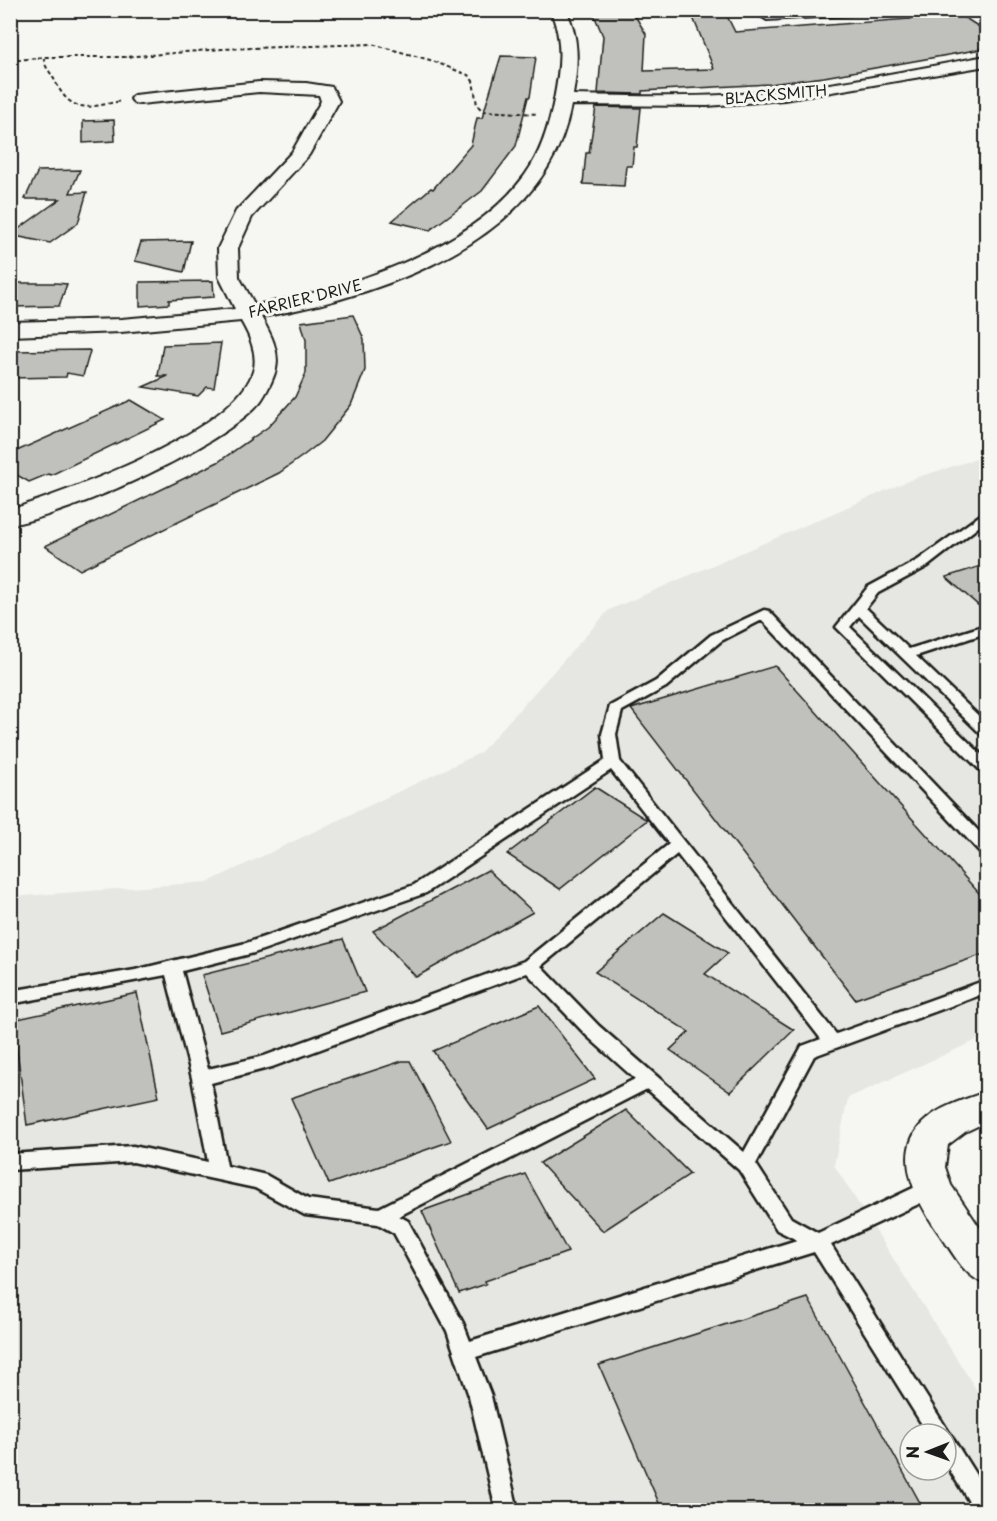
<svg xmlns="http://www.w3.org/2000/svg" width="997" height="1521" viewBox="0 0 997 1521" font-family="'Playpen Sans',sans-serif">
  <rect width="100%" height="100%" fill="#f6f6f2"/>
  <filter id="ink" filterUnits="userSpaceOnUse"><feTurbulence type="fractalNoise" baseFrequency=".0167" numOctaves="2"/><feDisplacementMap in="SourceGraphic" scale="12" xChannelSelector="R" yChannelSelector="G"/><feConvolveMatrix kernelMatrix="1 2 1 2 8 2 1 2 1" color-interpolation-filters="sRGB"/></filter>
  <g filter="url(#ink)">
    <path fill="#e6e6e2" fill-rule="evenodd" d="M 986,456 L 986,1036 L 848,1098 L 834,1165 L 986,1405 L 986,1510 L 11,1510 L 11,897 L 208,882 L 480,753 L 609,610 L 915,478 ZM 910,1434 L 946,1434 L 946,1470 L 910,1470 Z"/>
    <g fill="#c0c0bd" stroke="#1c1c1c" stroke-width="1.5">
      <path d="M 592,10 L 627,10 L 637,19 L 646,34 L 644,71 L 714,69 L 690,10 L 724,10 L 735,32 L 910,19 L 895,10 L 953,10 L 987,32 L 987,48 L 824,77 L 770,84 L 642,91 L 642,94 L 598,93 L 603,36 Z"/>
      <path d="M 501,56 L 536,57 L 530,97 L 528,97 L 516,146 L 482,191 L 430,230 L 392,221 L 431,188 L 433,189 L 471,145 L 477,118 L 482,118 Z"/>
      <path d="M 596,107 L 641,108 L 637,147 L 634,147 L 632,166 L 626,166 L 624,186 L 583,184 L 586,153 L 589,153 Z"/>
      <path d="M 114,120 L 115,141 L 83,143 L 83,121 Z"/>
      <path d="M 80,170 L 70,193 L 87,192 L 78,223 L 50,243 L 10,235 L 60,199 L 25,199 L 38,171 Z"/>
      <path d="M 191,241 L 184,272 L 135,261 L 141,242 Z"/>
      <path d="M 213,281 L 214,297 L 169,300 L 169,304 L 140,306 L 140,282 Z"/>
      <path d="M 10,283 L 55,283 L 67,284 L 59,306 L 10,307 Z"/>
      <path d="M 353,315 L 364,339 L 365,370 L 351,405 L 322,441 L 304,455 L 279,473 L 80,570 L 45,546 L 218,462 L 268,427 L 295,397 L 306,373 L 306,340 L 301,322 Z"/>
      <path d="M 221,343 L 214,388 L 207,387 L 198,396 L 143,387 L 168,376 L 158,376 L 163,345 Z"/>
      <path d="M 10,351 L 89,350 L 90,351 L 83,376 L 67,373 L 66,377 L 10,378 Z"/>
      <path d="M 131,400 L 165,420 L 51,475 L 48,474 L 29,482 L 10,471 L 10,454 Z"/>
      <path d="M 987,564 L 987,613 L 946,577 Z"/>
      <path d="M 775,666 L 987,902 L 987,953 L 855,999 L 631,709 Z"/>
      <path d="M 595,787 L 647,820 L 560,889 L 507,854 Z"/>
      <path d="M 488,870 L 533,912 L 416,977 L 373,931 Z"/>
      <path d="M 664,913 L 728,953 L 705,974 L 794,1030 L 730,1092 L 670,1050 L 689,1032 L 595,972 Z"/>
      <path d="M 343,939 L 365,992 L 220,1031 L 202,975 Z"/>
      <path d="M 137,993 L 159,1097 L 27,1125 L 13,1020 Z"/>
      <path d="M 539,1006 L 595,1079 L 488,1129 L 433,1051 Z"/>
      <path d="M 402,1061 L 410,1061 L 451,1141 L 329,1184 L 291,1098 Z"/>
      <path d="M 626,1110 L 690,1174 L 603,1231 L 540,1163 Z"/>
      <path d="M 525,1174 L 568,1252 L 485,1281 L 486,1284 L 459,1293 L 422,1211 Z"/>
      <path d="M 808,1298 L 924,1510 L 662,1510 L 599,1365 Z"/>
    </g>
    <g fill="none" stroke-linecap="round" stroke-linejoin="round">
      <defs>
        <g id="service">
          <path d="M 986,511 L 986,521 L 928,566 L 878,593 L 866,608 L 909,649 L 986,625 L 986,633 L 916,656 L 986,723 L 986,736 L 981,734 L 859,616 L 850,627 L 986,759 L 986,772 L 981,771 L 836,627 L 868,587 L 918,560 Z"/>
          <path d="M 764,610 L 769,611 L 986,839 L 986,853 L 980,852 L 762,620 L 721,641 L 666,687 L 622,711 L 616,734 L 620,761 L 836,1034 L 986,980 L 986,993 L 814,1056 L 756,1164 L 791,1218 L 818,1233 L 926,1182 L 933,1180 L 940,1182 L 943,1188 L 940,1194 L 831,1245 L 986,1491 L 986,1510 L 974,1510 L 946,1464 L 946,1434 L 928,1434 L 814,1252 L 476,1357 L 491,1396 L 518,1510 L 496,1510 L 469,1396 L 447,1331 L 394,1233 L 378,1224 L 305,1215 L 255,1188 L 133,1162 L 10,1170 L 10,1154 L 133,1146 L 208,1162 L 192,1078 L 166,975 L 10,1004 L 10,991 L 135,970 L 246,943 L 414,885 L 605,760 L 602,734 L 610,706 L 656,681 L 711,635 ZM 611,770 L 669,844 L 524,961 L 264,1056 L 208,1069 L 182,971 L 254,953 L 426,893 ZM 677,854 L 821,1039 L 802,1046 L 744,1152 L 599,1026 L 541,966 ZM 527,973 L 587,1036 L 635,1079 L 379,1208 L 308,1199 L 266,1175 L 227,1166 L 211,1083 L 272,1067 ZM 647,1089 L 739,1170 L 777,1230 L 797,1240 L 470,1341 L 463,1323 L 408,1221 L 399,1216 Z"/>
        </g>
        <g id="minor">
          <path d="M 550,10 L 566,10 C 580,38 578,65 573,95 C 634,96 695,98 756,93 C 833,86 910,70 986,56 L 986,66 L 784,100 L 707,106 L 571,105 C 547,242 380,296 261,317 C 270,333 280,350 276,369 C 274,378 266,394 260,402 C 221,448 70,514 10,525 L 10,510 C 67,491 240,431 254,368 C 257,351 249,335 241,321 L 121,332 L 10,336 L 10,322 L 121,319 L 235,309 L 219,277 L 218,248 L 236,211 L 292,152 L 321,101 L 319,95 L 259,92 L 140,104 L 134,103 L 131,99 L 134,95 L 259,82 L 306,83 L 332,87 L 339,101 L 309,155 L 252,217 L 238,248 L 239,277 L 255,305 C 344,290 469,252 525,175 C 541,153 549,126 554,100 C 560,68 564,40 550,10 Z"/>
          <path d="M 766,10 L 859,10 L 851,15 L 767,20 L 759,15 Z"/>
          <path d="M 986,1092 L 986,1122 L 965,1132 L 948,1145 L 945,1167 L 951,1185 L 986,1237 L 986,1284 C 965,1277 955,1256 943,1239 C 919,1206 887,1152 927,1119 C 943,1105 966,1099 986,1092 Z"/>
        </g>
      </defs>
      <use href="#service" stroke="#1c1c1c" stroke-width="5"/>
      <use href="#minor" stroke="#1c1c1c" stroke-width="4"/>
      <g stroke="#1c1c1c" stroke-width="2" stroke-dasharray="4 3" stroke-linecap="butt">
        <path d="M 44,58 C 44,67 50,71 54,79 C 71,115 86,108 121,101"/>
        <path d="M 10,61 L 44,57 L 125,57 L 222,49 L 372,44 L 430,60 L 468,75 L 473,81 L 477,105 L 483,111 L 538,114"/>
      </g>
      <use href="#service" fill="#f6f6f2" fill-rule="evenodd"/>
      <use href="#minor" fill="#f6f6f2" fill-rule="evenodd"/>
    </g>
  </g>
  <g text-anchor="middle" stroke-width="6" stroke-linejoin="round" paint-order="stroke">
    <g font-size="15" fill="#1c1c1c" stroke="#f6f6f2">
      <text transform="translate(776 95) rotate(-5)" y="5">BLACKSMITH</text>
      <text transform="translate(305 299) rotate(-14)" y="5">FARRIER DRIVE</text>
    </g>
  </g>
  <rect width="997" height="1521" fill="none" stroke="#f6f6f2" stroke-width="36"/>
  <rect x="18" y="18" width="961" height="1485" fill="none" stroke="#1c1c1c" stroke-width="2" filter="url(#ink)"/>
  <g transform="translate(928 1452) rotate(269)"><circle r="28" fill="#f6f6f2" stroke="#9f9f9c" stroke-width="1.5"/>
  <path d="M0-4.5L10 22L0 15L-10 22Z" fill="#1c1c1c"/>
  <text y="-9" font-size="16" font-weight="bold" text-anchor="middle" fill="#1c1c1c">N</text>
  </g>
</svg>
